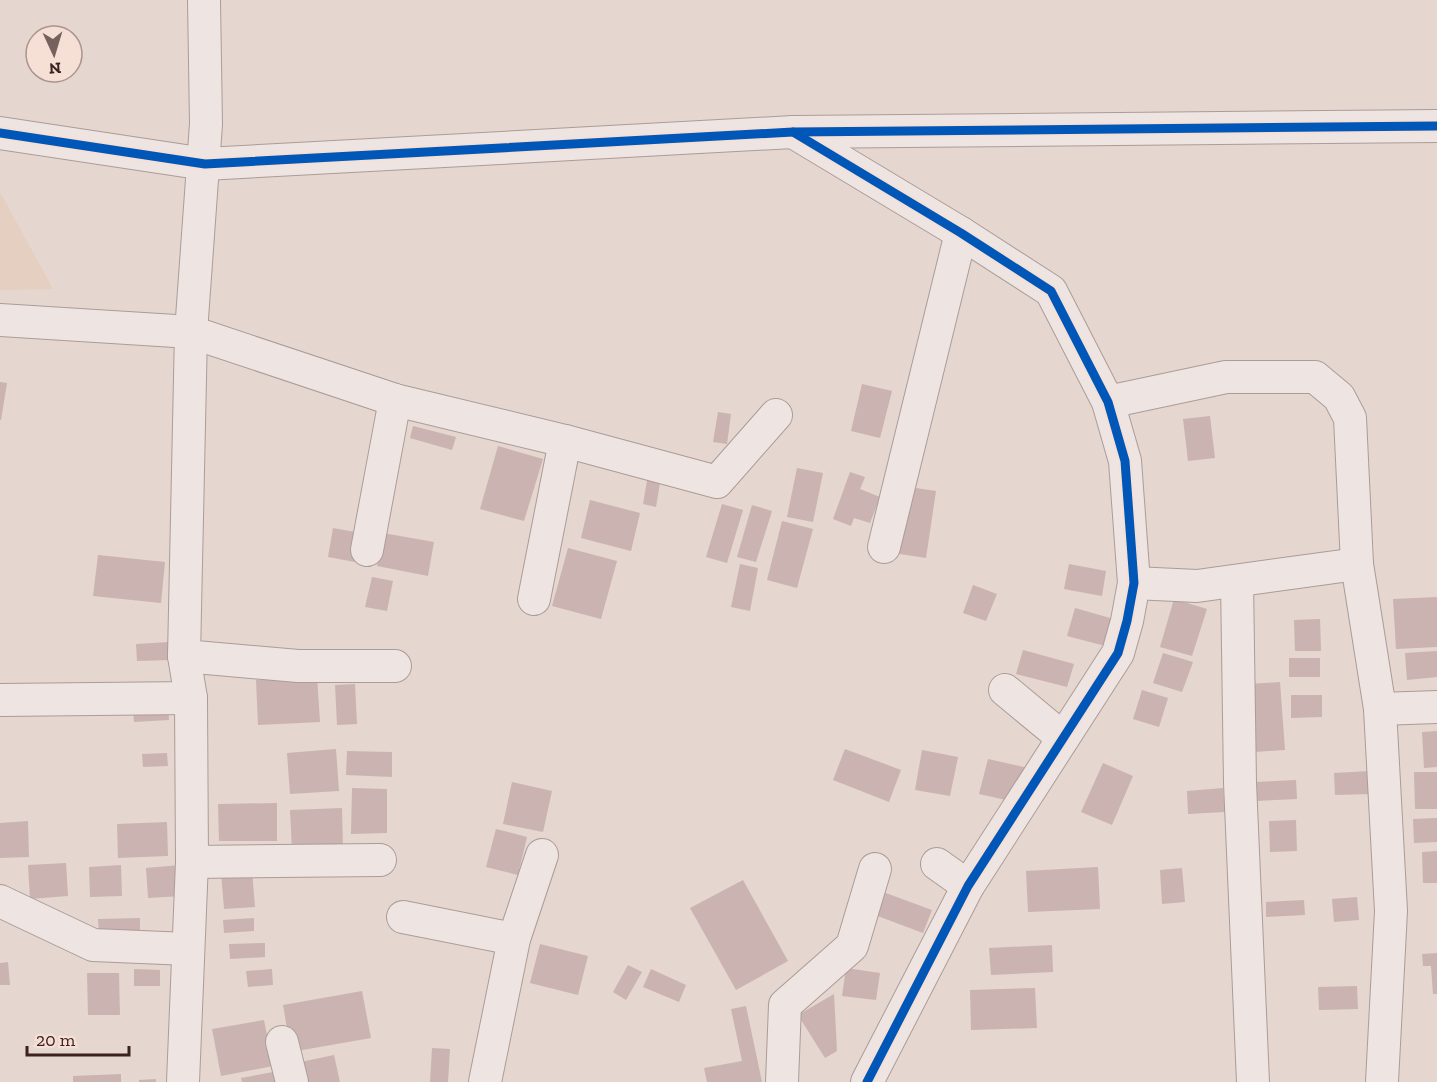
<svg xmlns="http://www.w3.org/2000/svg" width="1437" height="1082" viewBox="0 0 1437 1082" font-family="'Zilla Slab',serif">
  <rect width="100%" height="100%" fill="#e5d6cf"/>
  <path fill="#e5cfc0" d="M 0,192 L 53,289 L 0,290 Z"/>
  <g fill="#cab3b0">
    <path d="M 0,382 L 7,383 L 1,420 L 0,420 Z"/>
    <path d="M 862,384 L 892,391 L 880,438 L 851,431 Z"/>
    <path d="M 718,412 L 731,414 L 727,444 L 713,442 Z"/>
    <path d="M 1210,416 L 1215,458 L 1188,461 L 1183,419 Z"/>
    <path d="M 413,426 L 456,437 L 452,450 L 410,438 Z"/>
    <path d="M 498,446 L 543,459 L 524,521 L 480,509 Z"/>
    <path d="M 797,468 L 823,473 L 813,522 L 787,517 Z"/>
    <path d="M 850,472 L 865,477 L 860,489 L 880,497 L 870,523 L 854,518 L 851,526 L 833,519 Z"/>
    <path d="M 648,475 L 661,477 L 656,507 L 643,504 Z"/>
    <path d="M 903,486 L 936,491 L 926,558 L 893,553 Z"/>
    <path d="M 590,500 L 640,513 L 631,551 L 581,538 Z"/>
    <path d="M 722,504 L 743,510 L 727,563 L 706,557 Z"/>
    <path d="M 752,505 L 772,511 L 756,562 L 737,557 Z"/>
    <path d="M 782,521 L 813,529 L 797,588 L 767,580 Z"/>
    <path d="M 333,528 L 361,533 L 355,562 L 328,557 Z"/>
    <path d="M 383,533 L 434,542 L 428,576 L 377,566 Z"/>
    <path d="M 568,548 L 617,561 L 601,619 L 552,606 Z"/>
    <path d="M 98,555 L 165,562 L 161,603 L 93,596 Z"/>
    <path d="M 740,564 L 758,568 L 750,611 L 731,607 Z"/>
    <path d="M 1069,564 L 1106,571 L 1102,596 L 1064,589 Z"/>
    <path d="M 372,577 L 393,581 L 387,611 L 365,607 Z"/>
    <path d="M 973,585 L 997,594 L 986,621 L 963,613 Z"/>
    <path d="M 1437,597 L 1437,647 L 1396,649 L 1393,599 Z"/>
    <path d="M 1174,599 L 1207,609 L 1192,656 L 1160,647 Z"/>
    <path d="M 1075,608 L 1117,620 L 1109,647 L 1067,636 Z"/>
    <path d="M 1320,619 L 1321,651 L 1295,651 L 1294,620 Z"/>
    <path d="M 169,642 L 169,660 L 137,661 L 136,644 Z"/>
    <path d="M 1023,650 L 1074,664 L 1067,687 L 1016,674 Z"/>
    <path d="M 1437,651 L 1437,677 L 1407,680 L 1405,653 Z"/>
    <path d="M 1163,653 L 1193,662 L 1182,692 L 1153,683 Z"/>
    <rect x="1289" y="658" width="31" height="19"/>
    <path d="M 317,677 L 320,722 L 258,725 L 256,680 Z"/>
    <path d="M 1280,682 L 1285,750 L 1255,752 L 1249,684 Z"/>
    <path d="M 355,684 L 357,724 L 337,725 L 335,685 Z"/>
    <path d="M 1142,690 L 1168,698 L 1159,727 L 1133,719 Z"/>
    <path d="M 1291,695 L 1322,695 L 1322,717 L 1291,718 Z"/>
    <path d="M 168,706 L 169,720 L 134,722 L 133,708 Z"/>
    <path d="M 1437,731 L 1437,767 L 1424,768 L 1422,732 Z"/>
    <path d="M 336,749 L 339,791 L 290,794 L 287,753 Z"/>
    <path d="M 845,749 L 901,770 L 889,802 L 833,780 Z"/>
    <path d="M 922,750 L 958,757 L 950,796 L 915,790 Z"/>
    <path d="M 347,751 L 392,752 L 392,777 L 346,775 Z"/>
    <path d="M 167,753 L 168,766 L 143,767 L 142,754 Z"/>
    <path d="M 988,759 L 1028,768 L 1019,803 L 979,794 Z"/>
    <path d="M 1103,763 L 1133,776 L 1112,825 L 1081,812 Z"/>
    <path d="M 1370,771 L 1371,794 L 1335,795 L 1334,773 Z"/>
    <path d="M 1414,772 L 1437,772 L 1437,809 L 1415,809 Z"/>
    <path d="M 1296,780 L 1297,799 L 1256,801 L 1255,782 Z"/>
    <path d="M 512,782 L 552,791 L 543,832 L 503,824 Z"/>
    <path d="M 352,788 L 387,789 L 387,833 L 351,834 Z"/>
    <path d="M 1223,788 L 1225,812 L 1188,814 L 1187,791 Z"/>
    <path d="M 277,803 L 277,841 L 219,841 L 218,804 Z"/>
    <path d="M 342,808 L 343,850 L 292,851 L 290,810 Z"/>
    <path d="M 1437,818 L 1437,842 L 1414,843 L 1413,819 Z"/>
    <path d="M 1296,820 L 1297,851 L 1270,852 L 1269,821 Z"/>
    <path d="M 28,821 L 29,857 L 0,858 L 0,823 Z"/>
    <path d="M 167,822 L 168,856 L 118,858 L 117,824 Z"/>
    <path d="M 496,829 L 527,837 L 518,875 L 486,867 Z"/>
    <path d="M 1437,851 L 1437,883 L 1423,883 L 1422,852 Z"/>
    <path d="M 66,863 L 68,896 L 30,899 L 28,865 Z"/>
    <path d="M 121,865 L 122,896 L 90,897 L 89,867 Z"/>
    <path d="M 180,865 L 182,896 L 148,898 L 146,868 Z"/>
    <path d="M 1098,867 L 1100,909 L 1028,912 L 1026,871 Z"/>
    <path d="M 1182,868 L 1185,902 L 1162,904 L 1160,870 Z"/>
    <path d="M 252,870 L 255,907 L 224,909 L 221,872 Z"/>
    <path d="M 743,880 L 788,961 L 736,990 L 690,908 Z"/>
    <path d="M 883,892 L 932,910 L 923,933 L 875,915 Z"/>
    <path d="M 1357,897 L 1359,920 L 1334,922 L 1332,899 Z"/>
    <path d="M 1304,900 L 1305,915 L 1266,917 L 1266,902 Z"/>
    <path d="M 140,918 L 140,933 L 99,934 L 98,919 Z"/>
    <path d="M 254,918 L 254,931 L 224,933 L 223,920 Z"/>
    <path d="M 265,943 L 265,957 L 230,959 L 229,944 Z"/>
    <path d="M 540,944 L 588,956 L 578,995 L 530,983 Z"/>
    <path d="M 1052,945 L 1053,972 L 991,975 L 989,948 Z"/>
    <path d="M 1437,953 L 1437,994 L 1433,994 L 1431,966 L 1423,966 L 1422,954 Z"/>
    <path d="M 8,962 L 10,985 L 0,985 L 0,963 Z"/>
    <path d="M 628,965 L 642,972 L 626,1000 L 613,992 Z"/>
    <path d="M 846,968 L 880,973 L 876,1000 L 842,996 Z"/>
    <path d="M 134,969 L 160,970 L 160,986 L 134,986 Z"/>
    <path d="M 272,969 L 273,985 L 248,987 L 246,971 Z"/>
    <path d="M 651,969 L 686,985 L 679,1002 L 643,987 Z"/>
    <path d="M 87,973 L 119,973 L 120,1015 L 88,1015 Z"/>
    <path d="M 1357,986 L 1358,1009 L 1319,1010 L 1318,987 Z"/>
    <path d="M 1035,988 L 1037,1028 L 971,1030 L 970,990 Z"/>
    <path d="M 362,991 L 371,1038 L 291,1052 L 283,1005 Z"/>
    <path d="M 834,994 L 837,1051 L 825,1058 L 798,1015 Z"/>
    <path d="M 746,1006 L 762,1082 L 707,1082 L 704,1068 L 742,1061 L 731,1009 Z"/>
    <path d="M 264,1020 L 273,1066 L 221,1076 L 212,1029 Z"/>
    <path d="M 432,1048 L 450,1049 L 448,1082 L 430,1082 Z"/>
    <path d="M 334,1055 L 340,1082 L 300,1082 L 296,1063 Z"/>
    <path d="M 284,1070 L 286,1082 L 242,1082 L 241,1078 Z"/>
    <path d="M 121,1074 L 121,1082 L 73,1082 L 73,1076 Z"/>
    <path d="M 156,1079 L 156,1082 L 139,1082 L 139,1080 Z"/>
  </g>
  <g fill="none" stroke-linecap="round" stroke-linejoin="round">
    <defs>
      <g id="minor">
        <path d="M 793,132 L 961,233 L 1051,291 L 1108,402 L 1125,461 L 1134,583 L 1127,621 L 1118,653 L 968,886 L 867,1082"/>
        <path d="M 0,133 L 205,164 L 793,132 L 1437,126"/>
        <path d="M 0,320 L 191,332 L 395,400 L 565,441 L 717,482 L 776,415"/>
        <path d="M 1108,402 L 1226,377 L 1315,377 L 1339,397 L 1350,418 L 1357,564 L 1380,709 L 1391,911 L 1382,1082"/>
        <path d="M 884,547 L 961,233"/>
        <path d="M 367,550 L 395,400"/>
        <path d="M 1237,581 L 1240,783 L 1253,1082"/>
        <path d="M 1134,583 L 1197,586 L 1357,564"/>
        <path d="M 534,599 L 565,441"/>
        <path d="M 184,656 L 298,666 L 395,666"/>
        <path d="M 1005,690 L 1063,738"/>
        <path d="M 0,700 L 191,698"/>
        <path d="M 1380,709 L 1437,707"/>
        <path d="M 192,862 L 380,860"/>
        <path d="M 937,864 L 968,886"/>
        <path d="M 0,901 L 93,945 L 188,949"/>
        <path d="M 403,917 L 514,939"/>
        <path d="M 282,1042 L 292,1082"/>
        <path d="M 183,1082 L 192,862 L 191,698 L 184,656 L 191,332 L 206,124 L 204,0"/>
        <path d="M 485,1082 L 514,939 L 542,855"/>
        <path d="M 782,1082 L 785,1005 L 852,946 L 875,869"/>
      </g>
    </defs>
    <use href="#minor" stroke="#ab9c98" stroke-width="34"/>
    <use href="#minor" stroke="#eee4e1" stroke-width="32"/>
    <defs>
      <g id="cycleway">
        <path d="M 793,132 L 961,233 L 1051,291 L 1108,402 L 1125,461 L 1134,583 L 1127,621 L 1118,653 L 968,886 L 867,1082"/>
        <path d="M 0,133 L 205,164 L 793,132 L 1437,126"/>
      </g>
    </defs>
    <use href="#cycleway" stroke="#f6e0d5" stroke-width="13"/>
    <use href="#cycleway" stroke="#0057b8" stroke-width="9"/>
  </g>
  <g transform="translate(54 54) rotate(176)"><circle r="28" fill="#f6e0d5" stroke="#ab948c" stroke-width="1.5"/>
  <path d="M0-4.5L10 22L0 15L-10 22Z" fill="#76615d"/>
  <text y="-9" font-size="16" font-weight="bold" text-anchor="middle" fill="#3b221f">N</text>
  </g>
  <path d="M27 1046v9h102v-9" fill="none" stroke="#3b221f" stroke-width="3"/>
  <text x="36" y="1046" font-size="18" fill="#3b221f" stroke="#f6e0d5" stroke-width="4.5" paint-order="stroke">20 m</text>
</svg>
